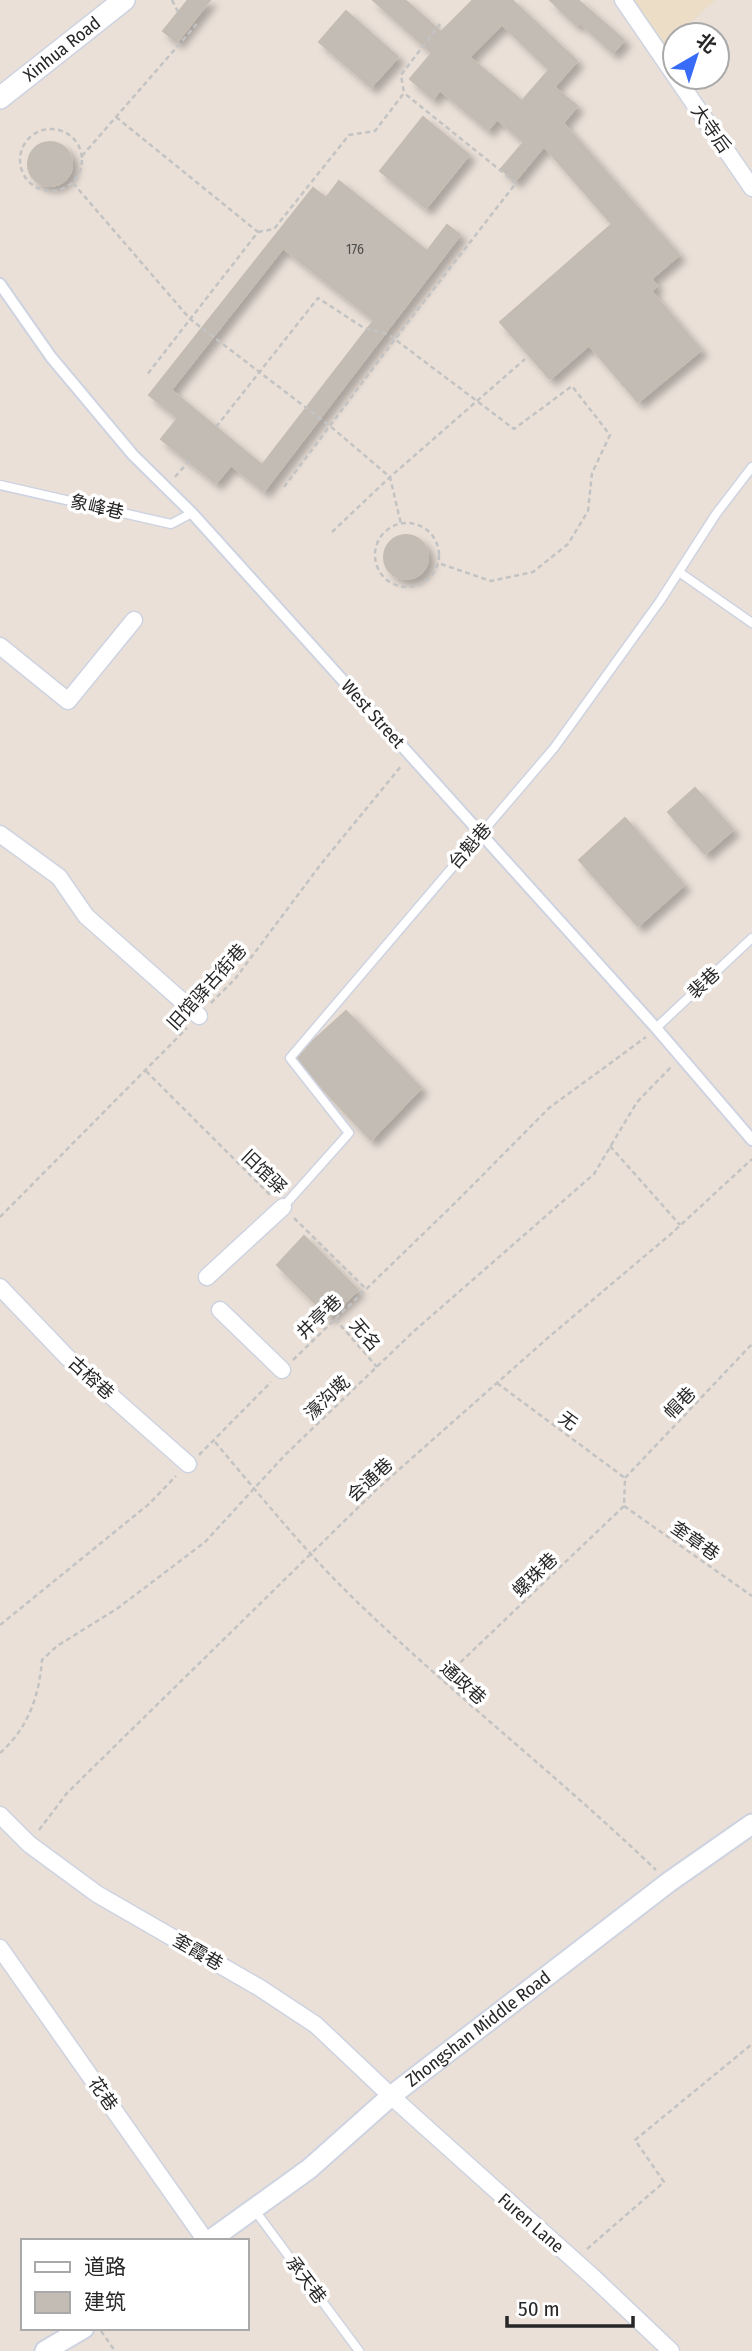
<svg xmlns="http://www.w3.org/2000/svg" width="752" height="2351" viewBox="0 0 752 2351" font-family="'Fira Sans Condensed','Noto Sans SC',sans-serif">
  <defs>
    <filter id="shadow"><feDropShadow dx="6" dy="6" stdDeviation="3.5" flood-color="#0004"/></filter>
  </defs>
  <rect width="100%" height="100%" fill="#eae0d8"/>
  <path fill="#ecddc7" d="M 630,0 L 716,0 L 679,32 L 681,35 L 675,35 L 675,70 Z"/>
  <g fill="#c2bcb4" stroke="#c4bcb2" stroke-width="2" fill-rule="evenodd" filter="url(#shadow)">
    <path d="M 188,0 L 210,0 L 177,42 L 163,31 Z"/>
    <path d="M 373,0 L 405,0 L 441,32 L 473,0 L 512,0 L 577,61 L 554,87 L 577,106 L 563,123 L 679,255 L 651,279 L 657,286 L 651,291 L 701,350 L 638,402 L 589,345 L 550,379 L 500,322 L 612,224 L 544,146 L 515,181 L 501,169 L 524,142 L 497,119 L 488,130 L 440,90 L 433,99 L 410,79 L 432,53 ZM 502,24 L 549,70 L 522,101 L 469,57 Z"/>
    <path d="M 550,0 L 578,0 L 624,40 L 613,53 L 579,22 L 576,25 Z"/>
    <path d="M 346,11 L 398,57 L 371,87 L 319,42 Z"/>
    <path d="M 423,117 L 469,155 L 426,208 L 380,171 Z"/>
    <circle cx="50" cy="164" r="22"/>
    <path d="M 339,181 L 427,251 L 447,225 L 460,235 L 264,491 L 231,465 L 216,483 L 161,439 L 178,418 L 149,395 L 313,188 L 326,198 ZM 283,248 L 374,320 L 262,465 L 171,390 Z"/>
    <circle cx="406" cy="557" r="22"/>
    <path d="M 695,788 L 733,830 L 705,854 L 668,812 Z"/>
    <path d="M 625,818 L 684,885 L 638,926 L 579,860 Z"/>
    <path d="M 346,1011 L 421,1088 L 371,1140 L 324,1090 L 298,1058 L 314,1040 Z"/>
    <path d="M 304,1236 L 358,1290 L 329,1317 L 277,1265 Z"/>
  </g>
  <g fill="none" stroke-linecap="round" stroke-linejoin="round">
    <defs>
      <g id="service">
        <path d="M 0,485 L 171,524 L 192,513"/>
        <path d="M 679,572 L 752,623"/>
        <path d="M 656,1028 L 752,938"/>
        <path d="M 283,1207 L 349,1133 L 290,1058 L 554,748 L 660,601 L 716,514 L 752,467"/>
        <path d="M 253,2208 L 359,2351"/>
      </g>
      <path id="pedestrian" d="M 0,284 L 51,357 L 133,455 L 192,513 L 656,1028 L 752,1140"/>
      <g id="minor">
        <path d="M 623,0 L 752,188"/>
        <path d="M 0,646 L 68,701 L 134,620"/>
        <path d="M 0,834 L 59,877 L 86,916 L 199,1016"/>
        <path d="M 207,1277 L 283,1207"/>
        <path d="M 0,1287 L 67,1357 L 188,1464"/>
        <path d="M 220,1310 L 282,1370"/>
        <path d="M 0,1815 L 29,1844 L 97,1894 L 260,1988 L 316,2025 L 391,2096 L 594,2278 L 671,2351"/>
        <path d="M 0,1948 L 206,2241"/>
      </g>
      <g id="tertiary">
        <path id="s1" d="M 209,2241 L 309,2169 L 391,2096 L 669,1882 L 752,1824"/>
        <path d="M 45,2351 L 84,2328"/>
      </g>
      <g id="secondary">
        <path id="s2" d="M 0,98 L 124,0"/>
      </g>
    </defs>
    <use href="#service" stroke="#cdd3e0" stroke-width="11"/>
    <use href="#pedestrian" stroke="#cdd3e0" stroke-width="14"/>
    <use href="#minor" stroke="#cdd3e0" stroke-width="19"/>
    <use href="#tertiary" stroke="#cdd3e0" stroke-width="23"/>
    <use href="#secondary" stroke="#cdd3e0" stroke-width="24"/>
    <g stroke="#c3c3c3" stroke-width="2.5" stroke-dasharray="5 3.5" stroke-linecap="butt">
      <path d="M 172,0 L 178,12"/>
      <path d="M 116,117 L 258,232 L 146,376"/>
      <circle cx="51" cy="160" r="31"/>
      <path d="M 82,156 L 196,25 L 193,22"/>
      <path d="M 73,183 L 190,319 L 330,426 L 390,477 L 401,524"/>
      <path d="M 258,232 L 274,229 L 349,135 L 375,131 L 404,93 L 401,75 L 440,24"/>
      <path d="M 216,427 L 318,298 L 364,328 L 388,334 L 514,429 L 572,386 L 610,435 L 592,473 L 588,511 L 568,544 L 533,572 L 491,581 L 438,563"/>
      <path d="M 175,477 L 189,461"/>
      <path d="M 284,487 L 395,339 L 516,183 L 404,93"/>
      <circle cx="407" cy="555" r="32"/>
      <path d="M 332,532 L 390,477 L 525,359"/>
      <path d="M 211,1003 L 235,979 L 321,864 L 402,765"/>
      <path d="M 146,1071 L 272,1197"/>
      <path d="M 610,1146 L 680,1225"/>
      <path d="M 0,1217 L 187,1028"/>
      <path d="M 294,1218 L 366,1289"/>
      <path d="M 335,1319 L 377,1367"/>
      <path d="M 293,1360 L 456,1202 L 549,1108 L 646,1037"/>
      <path d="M 497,1383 L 625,1478"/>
      <path d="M 215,1442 C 259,1494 303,1549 352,1597 C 450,1692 558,1776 656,1870"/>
      <path d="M 199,1455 L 271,1382"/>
      <path d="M 625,1478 L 752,1344"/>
      <path d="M 624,1506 L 752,1596"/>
      <path d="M 0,1625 L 149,1504 L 176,1476"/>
      <path d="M 442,1680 L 624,1506 L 625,1478"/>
      <path d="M 0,1753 C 28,1728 39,1697 42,1660 L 57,1646 L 118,1608 L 205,1542 L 285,1455 L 413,1332 L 594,1174 L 637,1102 L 671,1067"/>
      <path d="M 39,1830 L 67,1793 L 377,1489 L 550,1336 L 672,1233 L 752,1159"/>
      <path d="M 587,2249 L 664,2182 L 635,2140 L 752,2044"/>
      <path d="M 101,2331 L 115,2351"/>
    </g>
    <use href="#service" stroke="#fff" stroke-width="8"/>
    <use href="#pedestrian" stroke="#fff" stroke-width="10"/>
    <use href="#minor" stroke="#fff" stroke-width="16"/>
    <use href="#tertiary" stroke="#fff" stroke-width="19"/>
    <use href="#secondary" stroke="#fff" stroke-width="21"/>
  </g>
  <g text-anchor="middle" stroke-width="7" stroke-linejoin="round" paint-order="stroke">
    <g font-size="14" fill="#4e4c4a">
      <text x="355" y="254">176</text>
    </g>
    <g font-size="18" fill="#272727" stroke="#fff">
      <text dy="6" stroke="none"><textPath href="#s2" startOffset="79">Xinhua Road</textPath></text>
      <text transform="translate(711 129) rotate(55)" y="6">大寺后</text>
      <text transform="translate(97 507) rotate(13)" y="6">象峰巷</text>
      <text transform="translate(373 714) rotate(48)" y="6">West Street</text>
      <text transform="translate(470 846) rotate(-49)" y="6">台魁巷</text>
      <text transform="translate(704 983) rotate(-43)" y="6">裴巷</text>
      <text transform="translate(207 987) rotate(-48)" y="6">旧馆驿古街巷</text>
      <text transform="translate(264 1172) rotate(44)" y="6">旧馆驿</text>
      <text transform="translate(319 1317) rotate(-44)" y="6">井亭巷</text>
      <text transform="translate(365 1335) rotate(49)" y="6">无名</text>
      <text transform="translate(91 1378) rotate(42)" y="6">古榕巷</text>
      <text transform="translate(327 1398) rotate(-44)" y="6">濠沟墘</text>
      <text transform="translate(680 1403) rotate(-46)" y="6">帽巷</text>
      <text transform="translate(568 1421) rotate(36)" y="6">无</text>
      <text transform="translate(370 1480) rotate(-43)" y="6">会通巷</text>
      <text transform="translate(695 1541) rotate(35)" y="6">奎章巷</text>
      <text transform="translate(535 1575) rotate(-44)" y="6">螺珠巷</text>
      <text transform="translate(463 1683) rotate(42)" y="6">通政巷</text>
      <text transform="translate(198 1952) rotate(30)" y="6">奎霞巷</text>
      <text dy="6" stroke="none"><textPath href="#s1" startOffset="343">Zhongshan Middle Road</textPath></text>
      <text transform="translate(103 2094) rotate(55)" y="6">花巷</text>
      <text transform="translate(531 2223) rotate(41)" y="6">Furen Lane</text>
      <text transform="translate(306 2280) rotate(53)" y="6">承天巷</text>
    </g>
  </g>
  <rect x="21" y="2239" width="228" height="91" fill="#ffffff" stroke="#a9a9a9" stroke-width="2"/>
  <rect x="35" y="2262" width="35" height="10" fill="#ffffff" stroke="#a9a9a9" stroke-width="2"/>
  <text x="84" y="2274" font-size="21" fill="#272727">道路</text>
  <rect x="35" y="2292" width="35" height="21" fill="#c2bcb4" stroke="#a9a9a9" stroke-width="2"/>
  <text x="84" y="2309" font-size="21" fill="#272727">建筑</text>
  <g transform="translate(696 56) rotate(39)"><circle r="33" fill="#ffffff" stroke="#a9a9a9" stroke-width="2"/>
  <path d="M0-5L12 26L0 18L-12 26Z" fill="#386bf7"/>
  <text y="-10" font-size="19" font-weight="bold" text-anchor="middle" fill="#272727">北</text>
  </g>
  <path d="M507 2316v10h126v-10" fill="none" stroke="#272727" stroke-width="3.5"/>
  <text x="518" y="2316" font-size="21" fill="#272727" stroke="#ffffff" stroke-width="5" paint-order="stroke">50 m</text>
</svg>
